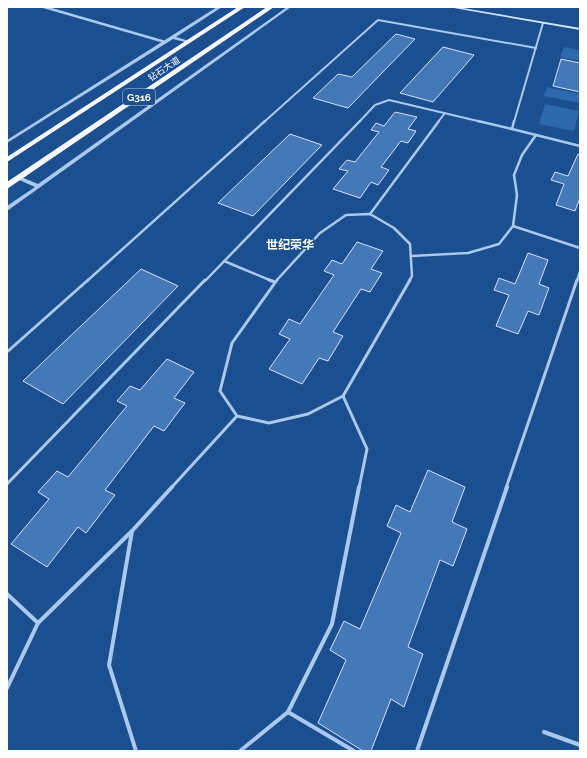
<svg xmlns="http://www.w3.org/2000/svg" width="587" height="758" viewBox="0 0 587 758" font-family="Raleway,'Noto Sans SC',sans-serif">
  <rect width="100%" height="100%" fill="#1b4f8f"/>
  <g fill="#2e69ad">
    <path d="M 564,47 L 580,50 L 580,61 L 560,57 Z"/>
    <path d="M 547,87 L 580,94 L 580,103 L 544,96 Z"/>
    <path d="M 545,104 L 579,111 L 574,131 L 539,124 Z"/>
  </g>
  <g fill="#4478b7" stroke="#cfe3fa">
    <path d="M 396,34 L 415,39 L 348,108 L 313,98 L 338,74 L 352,77 Z"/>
    <path d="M 443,47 L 474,55 L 433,102 L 400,93 Z"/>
    <path d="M 561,59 L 580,63 L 580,92 L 553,86 Z"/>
    <path d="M 395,112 L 417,117 L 408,129 L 416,131 L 408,143 L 401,141 L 381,167 L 389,170 L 378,185 L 371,182 L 360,198 L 333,189 L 348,171 L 339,169 L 347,160 L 355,162 L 379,132 L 371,130 L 376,123 L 384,126 Z"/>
    <path d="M 290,134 L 322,145 L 253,216 L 218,203 Z"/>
    <path d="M 578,154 L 580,155 L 580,198 L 575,211 L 556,205 L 564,184 L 551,180 L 555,172 L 568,176 Z"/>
    <path d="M 357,242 L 383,251 L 371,269 L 382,273 L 370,292 L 361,289 L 333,332 L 343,336 L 328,361 L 319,358 L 302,384 L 269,369 L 290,339 L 279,334 L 289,319 L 300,324 L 334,275 L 324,271 L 332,260 L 342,264 Z"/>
    <path d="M 528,253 L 548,260 L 539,284 L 549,288 L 539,315 L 528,311 L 518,334 L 496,326 L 509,295 L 494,290 L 499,278 L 515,284 Z"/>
    <path d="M 141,269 L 178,286 L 63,404 L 23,381 Z"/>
    <path d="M 167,359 L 194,372 L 174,398 L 185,403 L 164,431 L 154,426 L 105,490 L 115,495 L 86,533 L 78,527 L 47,567 L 11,544 L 49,499 L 38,492 L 57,471 L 68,477 L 127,406 L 117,401 L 130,386 L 140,390 Z"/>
    <path d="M 428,470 L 465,487 L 452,522 L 467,529 L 453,566 L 440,560 L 408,647 L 423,654 L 404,707 L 391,699 L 371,751 L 363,751 L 318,723 L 346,660 L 330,650 L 344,621 L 360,629 L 401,533 L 387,526 L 396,505 L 410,512 Z"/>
  </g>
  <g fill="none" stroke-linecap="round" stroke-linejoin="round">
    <g stroke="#a9c9ee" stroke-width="2">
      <path d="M 264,122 L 378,20 L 536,48"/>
      <path d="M 359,122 L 375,105 L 389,100 L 482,122"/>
      <path d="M 438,122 L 445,113"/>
      <path d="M 514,122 L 543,23"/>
    </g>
    <g stroke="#a9c9ee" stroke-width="2.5">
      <path d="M 478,121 L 512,129 L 514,121"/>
      <path d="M 512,129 L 536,135 L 522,155 L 514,175 L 517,195 L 513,226 L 580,248"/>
      <path d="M 536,135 L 580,146"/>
      <path d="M 370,214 L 439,121"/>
      <path d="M 411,256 L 468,253 L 499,244 L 513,226"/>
      <path d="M 224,261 L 272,281"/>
      <path d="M 87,281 L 265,121"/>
      <path d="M 205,281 L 360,121"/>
      <path d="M 276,281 L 320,233 L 346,215 L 370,214 L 394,228 L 410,244 L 412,276 L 409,281"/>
      <path d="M 577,281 L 580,271"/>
    </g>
    <g stroke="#a9c9ee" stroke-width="3">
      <path d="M 269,280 L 275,282"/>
      <path d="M 277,280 L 232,343 L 220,391 L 237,416 L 269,423 L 308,414 L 343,396 L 410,280"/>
      <path d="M 7,352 L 88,280"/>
      <path d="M 343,396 L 367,449 L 359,488"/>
      <path d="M 7,484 L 205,280"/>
      <path d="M 171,488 L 237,416"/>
      <path d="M 506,488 L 577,280"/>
    </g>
    <g stroke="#a9c9ee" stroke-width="4">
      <path d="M 7,594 L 38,623 L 7,688"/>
      <path d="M 38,623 L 132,531"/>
      <path d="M 288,712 L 354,751"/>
      <path d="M 544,732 L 580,745"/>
      <path d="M 136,751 L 109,665 L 132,531 L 172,487"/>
      <path d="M 240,751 L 288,712 L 332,624 L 359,487"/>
      <path d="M 417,751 L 507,487"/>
    </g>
    <path stroke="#a9c9ee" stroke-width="2.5" d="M 44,7 L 165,42"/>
    <g fill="#a9c9ee" fill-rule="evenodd">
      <path d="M 217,7 L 222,7 L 176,37 L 189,41 L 189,43 L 173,39 L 7,143 L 7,140 Z"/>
      <path d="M 287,7 L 291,7 L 7,211 L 7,206 L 35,187 L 17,179 L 17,177 L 21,177 L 38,184 Z"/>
    </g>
    <path fill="#d6e6fa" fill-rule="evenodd" d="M 448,7 L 457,7 L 580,28 L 580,30 Z"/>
    <g fill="#f8faff" fill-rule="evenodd">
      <path d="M 238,7 L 245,7 L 7,162 L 7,157 Z"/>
      <path d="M 267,7 L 274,7 L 7,189 L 7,182 Z"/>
    </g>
  </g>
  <g text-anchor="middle" stroke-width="3" stroke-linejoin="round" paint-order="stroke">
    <g font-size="9" fill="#fff" stroke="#1b4f8f">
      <text transform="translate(164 69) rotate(-34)" y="3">钻石大道</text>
    </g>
    <rect fill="#1b4f8f" stroke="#bbcadd" stroke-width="1" x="123" y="89" width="32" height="16" rx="3"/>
    <g font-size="10" font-weight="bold" fill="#fff">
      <text x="139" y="101">G316</text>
    </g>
    <g font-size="12" font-weight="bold" fill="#fff" stroke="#1b4f8f">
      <text x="290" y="249">世纪荣华</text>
    </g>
  </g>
  <rect width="587" height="758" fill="none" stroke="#ffffff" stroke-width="16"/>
</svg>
